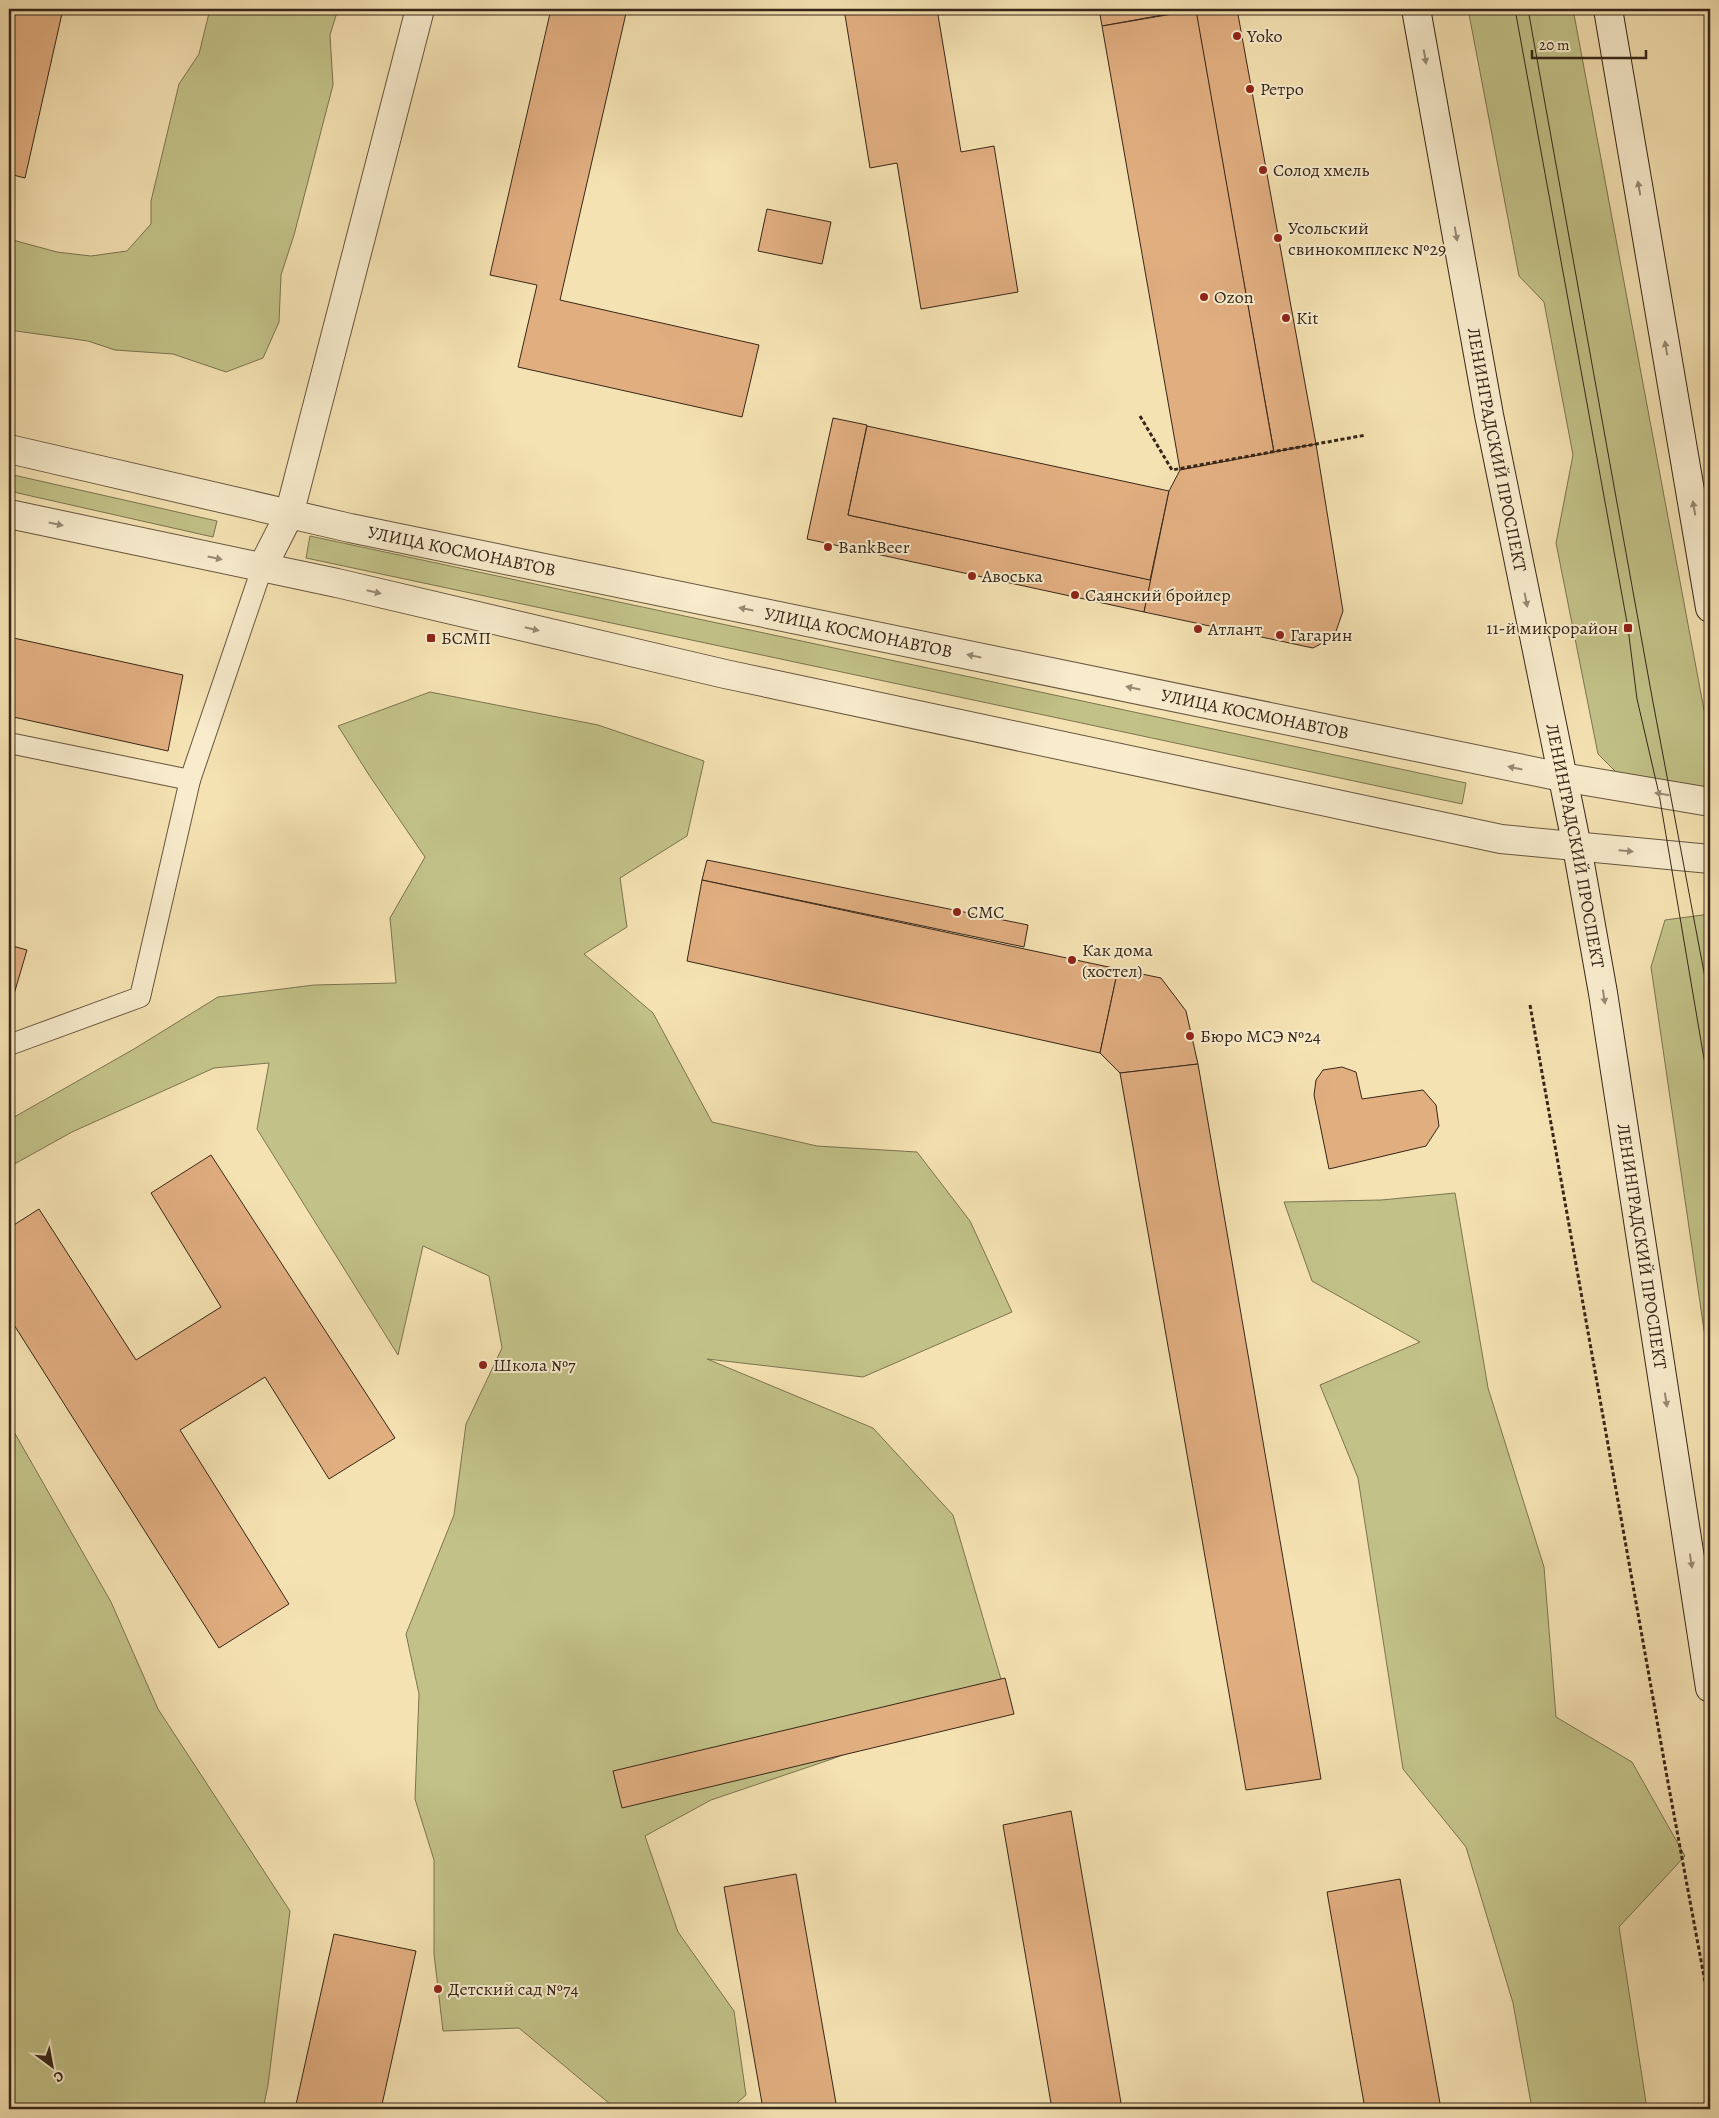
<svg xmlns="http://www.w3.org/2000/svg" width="1719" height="2118" viewBox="0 0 1719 2118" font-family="Alegreya,serif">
  <rect width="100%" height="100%" fill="#f5e2b2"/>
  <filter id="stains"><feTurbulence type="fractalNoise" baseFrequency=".004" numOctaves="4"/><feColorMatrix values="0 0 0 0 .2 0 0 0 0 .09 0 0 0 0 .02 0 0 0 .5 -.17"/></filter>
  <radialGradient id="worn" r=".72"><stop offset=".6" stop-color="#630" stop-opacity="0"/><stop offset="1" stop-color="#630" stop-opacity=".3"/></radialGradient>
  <g fill="#c2c288" stroke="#7c7450">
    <path d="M 210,9 L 338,9 L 330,35 L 333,85 L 294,235 L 281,275 L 279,322 L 263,358 L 226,372 L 173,354 L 115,350 L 88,341 L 16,331 L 9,328 L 9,239 L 57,252 L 91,256 L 127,251 L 151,224 L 151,201 L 179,84 L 199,54 Z"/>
    <path d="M 1468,9 L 1573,9 L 1710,742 L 1710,798 L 1634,790 L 1598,754 L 1556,543 L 1573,455 L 1544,302 L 1519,276 Z"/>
    <path d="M 9,474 L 217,521 L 213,537 L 9,491 Z"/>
    <path d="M 310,536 L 1466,783 L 1462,804 L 306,558 Z"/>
    <path d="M 430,692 L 598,725 L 704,761 L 687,836 L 620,878 L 627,927 L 584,954 L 653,1013 L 712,1122 L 817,1146 L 917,1152 L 970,1221 L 1012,1312 L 863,1377 L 707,1359 L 873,1428 L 953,1515 L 1005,1693 L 832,1759 L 711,1800 L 645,1836 L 678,1932 L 734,2011 L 746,2095 L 730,2109 L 616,2109 L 519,2028 L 443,2031 L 434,1954 L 434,1860 L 415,1799 L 419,1694 L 406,1634 L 454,1515 L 466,1424 L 502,1348 L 489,1276 L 423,1246 L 398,1355 L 257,1129 L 269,1063 L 214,1068 L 72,1132 L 9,1167 L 9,1120 L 134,1049 L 218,997 L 314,985 L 396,983 L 390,918 L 425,857 L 369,775 L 338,726 Z"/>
    <path d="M 1710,914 L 1710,1371 L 1651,967 L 1665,920 Z"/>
    <path d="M 1455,1193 L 1488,1388 L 1544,1567 L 1556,1717 L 1632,1762 L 1685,1856 L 1619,1927 L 1647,2109 L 1532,2109 L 1513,2003 L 1466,1847 L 1403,1769 L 1358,1478 L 1320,1385 L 1420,1342 L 1312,1281 L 1284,1202 L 1381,1200 Z"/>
    <path d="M 9,1423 L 111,1602 L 158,1709 L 290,1911 L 268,2085 L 263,2109 L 9,2109 Z"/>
  </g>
  <g fill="#e1ae80" stroke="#372619">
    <path d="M 9,9 L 63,9 L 25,178 L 9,174 Z"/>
    <path d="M 551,9 L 627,9 L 560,300 L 759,345 L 742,417 L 518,367 L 537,285 L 490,275 Z"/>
    <path d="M 844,9 L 937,9 L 961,152 L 994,146 L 1018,292 L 921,309 L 897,163 L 870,168 Z"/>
    <path d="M 1099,9 L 1237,9 L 1316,444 L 1274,452 L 1195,9 L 1102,26 Z"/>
    <path d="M 1196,10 L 1274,453 L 1180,470 L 1102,26 Z"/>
    <path d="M 767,209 L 831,222 L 822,264 L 758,251 Z"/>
    <path d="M 833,418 L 867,425 L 848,515 L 1151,580 L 1144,612 L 807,539 Z"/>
    <path d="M 867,426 L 1169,491 L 1150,580 L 848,515 Z"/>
    <path d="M 1316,444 L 1343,611 L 1334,637 L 1313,648 L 1144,612 L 1169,491 L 1180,470 Z"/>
    <path d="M 9,637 L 183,675 L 168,751 L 9,716 Z"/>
    <path d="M 707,860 L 1028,925 L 1024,947 L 702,880 Z"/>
    <path d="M 702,880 L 1118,969 L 1100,1053 L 687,961 Z"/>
    <path d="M 9,945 L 27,950 L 9,1011 Z"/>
    <path d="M 1118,969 L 1161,978 L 1186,1011 L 1198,1064 L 1120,1073 L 1100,1053 Z"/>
    <path d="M 1198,1064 L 1321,1779 L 1246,1790 L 1120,1073 Z"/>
    <path d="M 1342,1067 L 1356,1072 L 1362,1099 L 1423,1090 L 1436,1105 L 1439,1126 L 1426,1146 L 1329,1169 L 1314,1095 L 1316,1080 L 1323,1070 Z"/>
    <path d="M 211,1155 L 395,1438 L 329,1479 L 265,1377 L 180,1430 L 289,1604 L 219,1648 L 9,1317 L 9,1228 L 39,1209 L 136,1360 L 221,1307 L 151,1193 Z"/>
    <path d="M 1005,1678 L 1014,1714 L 622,1808 L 613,1771 Z"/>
    <path d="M 1071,1811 L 1098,1967 L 1122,2109 L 1052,2109 L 1003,1825 Z"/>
    <path d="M 796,1874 L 805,1926 L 837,2109 L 763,2109 L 724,1887 Z"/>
    <path d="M 1400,1879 L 1441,2109 L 1365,2109 L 1327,1892 Z"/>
    <path d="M 334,1934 L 416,1951 L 381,2109 L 295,2109 Z"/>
  </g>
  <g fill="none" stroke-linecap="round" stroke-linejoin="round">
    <defs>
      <g id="service">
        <path d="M 9,743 L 190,780"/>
        <path d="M 9,1045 L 140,997 L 190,780 L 262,568"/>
      </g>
      <g id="minor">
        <path d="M 262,568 L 289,515 L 420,9"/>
        <path d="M 1562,777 L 1710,802"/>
      </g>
      <g id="tertiary">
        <path id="s1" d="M 9,449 L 350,528 L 1562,777"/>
        <path d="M 9,514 L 337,583 L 725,674 L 1501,839 L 1710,859"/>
      </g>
      <g id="secondary">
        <path id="s2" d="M 1416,9 L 1489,415 L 1577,847 L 1603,993 L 1710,1688"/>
        <path d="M 1608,9 L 1710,608"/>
      </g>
    </defs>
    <use href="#service" stroke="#66553f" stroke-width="22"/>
    <use href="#minor" stroke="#66553f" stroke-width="30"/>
    <use href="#tertiary" stroke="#66553f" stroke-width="30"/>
    <use href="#secondary" stroke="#372619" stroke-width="30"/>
    <g stroke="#372619" stroke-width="3" stroke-dasharray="4 2.5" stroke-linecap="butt">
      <path d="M 1140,416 L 1172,470 L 1366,435"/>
      <path d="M 1530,1005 L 1667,1777 L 1710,2009"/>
    </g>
    <use href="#service" stroke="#f8eccd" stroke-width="20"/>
    <use href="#minor" stroke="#f8eccd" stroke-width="28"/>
    <use href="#tertiary" stroke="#f8eccd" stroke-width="28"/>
    <use href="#secondary" stroke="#f8eccd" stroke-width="28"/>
    <g stroke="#372619" stroke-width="1">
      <path d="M 1515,9 L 1628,628 L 1637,699 L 1659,794 L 1710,1094"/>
      <path d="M 1528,9 L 1652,697 L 1710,1004"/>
    </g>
  </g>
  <defs><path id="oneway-solid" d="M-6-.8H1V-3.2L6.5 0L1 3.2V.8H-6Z" transform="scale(1.25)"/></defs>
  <g fill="#988973">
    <use href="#oneway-solid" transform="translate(1425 57) rotate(80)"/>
    <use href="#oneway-solid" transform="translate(1639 188) rotate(-100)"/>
    <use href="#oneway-solid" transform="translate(1456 234) rotate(80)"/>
    <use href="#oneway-solid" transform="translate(1666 348) rotate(-100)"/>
    <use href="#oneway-solid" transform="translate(1694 508) rotate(-100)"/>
    <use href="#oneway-solid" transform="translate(56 524) rotate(12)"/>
    <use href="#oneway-solid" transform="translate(215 558) rotate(12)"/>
    <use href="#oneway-solid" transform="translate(374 592) rotate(13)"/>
    <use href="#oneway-solid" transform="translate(1526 600) rotate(79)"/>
    <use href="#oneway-solid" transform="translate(746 609) rotate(-169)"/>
    <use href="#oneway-solid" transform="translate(532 629) rotate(13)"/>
    <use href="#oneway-solid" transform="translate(974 656) rotate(-168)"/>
    <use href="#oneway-solid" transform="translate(1133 688) rotate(-168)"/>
    <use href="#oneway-solid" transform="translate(1515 768) rotate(-168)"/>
    <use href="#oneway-solid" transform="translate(1662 794) rotate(-171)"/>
    <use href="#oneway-solid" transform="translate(1626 851) rotate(5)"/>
    <use href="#oneway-solid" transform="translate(1604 997) rotate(81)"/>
    <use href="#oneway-solid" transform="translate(1666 1400) rotate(81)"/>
    <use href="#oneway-solid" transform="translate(1691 1561) rotate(81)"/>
  </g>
  <g fill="#8f2418" stroke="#f8eccd" stroke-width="2">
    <circle cx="1237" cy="36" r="5"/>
    <circle cx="1250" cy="89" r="5"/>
    <circle cx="1263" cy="170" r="5"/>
    <circle cx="1278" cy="238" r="5"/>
    <circle cx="1204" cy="297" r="5"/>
    <circle cx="1286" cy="318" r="5"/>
    <circle cx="828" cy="547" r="5"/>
    <circle cx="972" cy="576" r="5"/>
    <circle cx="1075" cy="595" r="5"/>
    <rect x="1623" y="623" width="10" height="10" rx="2.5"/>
    <circle cx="1198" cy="629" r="5"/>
    <circle cx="1280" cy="635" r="5"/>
    <rect x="426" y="633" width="10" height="10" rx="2.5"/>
    <circle cx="957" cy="912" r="5"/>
    <circle cx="1072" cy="960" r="5"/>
    <circle cx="1190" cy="1036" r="5"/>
    <circle cx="483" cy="1365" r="5"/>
    <circle cx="438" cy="1989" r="5"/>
  </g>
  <g text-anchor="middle" stroke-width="4" stroke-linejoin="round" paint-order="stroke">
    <g font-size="18" fill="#372619" stroke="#f8eccd" text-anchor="start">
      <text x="1247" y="42">Yoko</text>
      <text x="1260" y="95">Ретро</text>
      <text x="1273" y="176">Солод хмель</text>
      <text x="1288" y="234">Усольский<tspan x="1288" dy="21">свинокомплекс №29</tspan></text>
      <text x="1214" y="303">Ozon</text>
      <text x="1296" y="324">Kit</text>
      <text x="838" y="553">BankBeer</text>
      <text x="982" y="582">Авоська</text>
      <text x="1085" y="601">Саянский бройлер</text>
      <text x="1618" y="634" text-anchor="end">11-й микрорайон</text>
      <text x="1208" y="635">Атлант</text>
      <text x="1290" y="641">Гагарин</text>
      <text x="441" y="644">БСМП</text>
      <text x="967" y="918">СМС</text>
      <text x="1082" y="956">Как дома<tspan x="1082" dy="21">(хостел)</tspan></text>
      <text x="1200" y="1042">Бюро МСЭ №24</text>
      <text x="493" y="1371">Школа №7</text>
      <text x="448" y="1995">Детский сад №74</text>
    </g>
    <g font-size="18" fill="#372619" stroke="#f8eccd">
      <text dy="6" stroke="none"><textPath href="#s2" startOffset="448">ЛЕНИНГРАДСКИЙ ПРОСПЕКТ</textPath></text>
      <text dy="6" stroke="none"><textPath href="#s1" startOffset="464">УЛИЦА КОСМОНАВТОВ</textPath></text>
      <text dy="6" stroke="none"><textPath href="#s1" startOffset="869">УЛИЦА КОСМОНАВТОВ</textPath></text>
      <text dy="6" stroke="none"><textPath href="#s1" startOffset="1274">УЛИЦА КОСМОНАВТОВ</textPath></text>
      <text dy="6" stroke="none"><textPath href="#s2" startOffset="852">ЛЕНИНГРАДСКИЙ ПРОСПЕКТ</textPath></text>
      <text dy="6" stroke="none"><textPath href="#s2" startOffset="1258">ЛЕНИНГРАДСКИЙ ПРОСПЕКТ</textPath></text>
    </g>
  </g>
  <rect width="1719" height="2118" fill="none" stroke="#f5e2b2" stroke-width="30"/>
  <rect x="10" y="10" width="1699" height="2098" fill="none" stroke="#372619" stroke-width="2.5"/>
  <rect x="15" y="15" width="1689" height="2088" fill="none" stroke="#372619"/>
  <g transform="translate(52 2066) rotate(148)" stroke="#f8eccd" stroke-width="4" paint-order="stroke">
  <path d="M0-4L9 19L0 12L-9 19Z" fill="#372619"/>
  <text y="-8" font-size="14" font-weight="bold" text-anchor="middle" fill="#372619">С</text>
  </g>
  <path d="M1532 50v8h114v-8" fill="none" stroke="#372619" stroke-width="2.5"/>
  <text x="1539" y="50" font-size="15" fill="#372619" stroke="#f8eccd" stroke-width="4" paint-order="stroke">20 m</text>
  <rect width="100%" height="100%" filter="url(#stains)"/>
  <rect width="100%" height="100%" fill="url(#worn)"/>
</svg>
